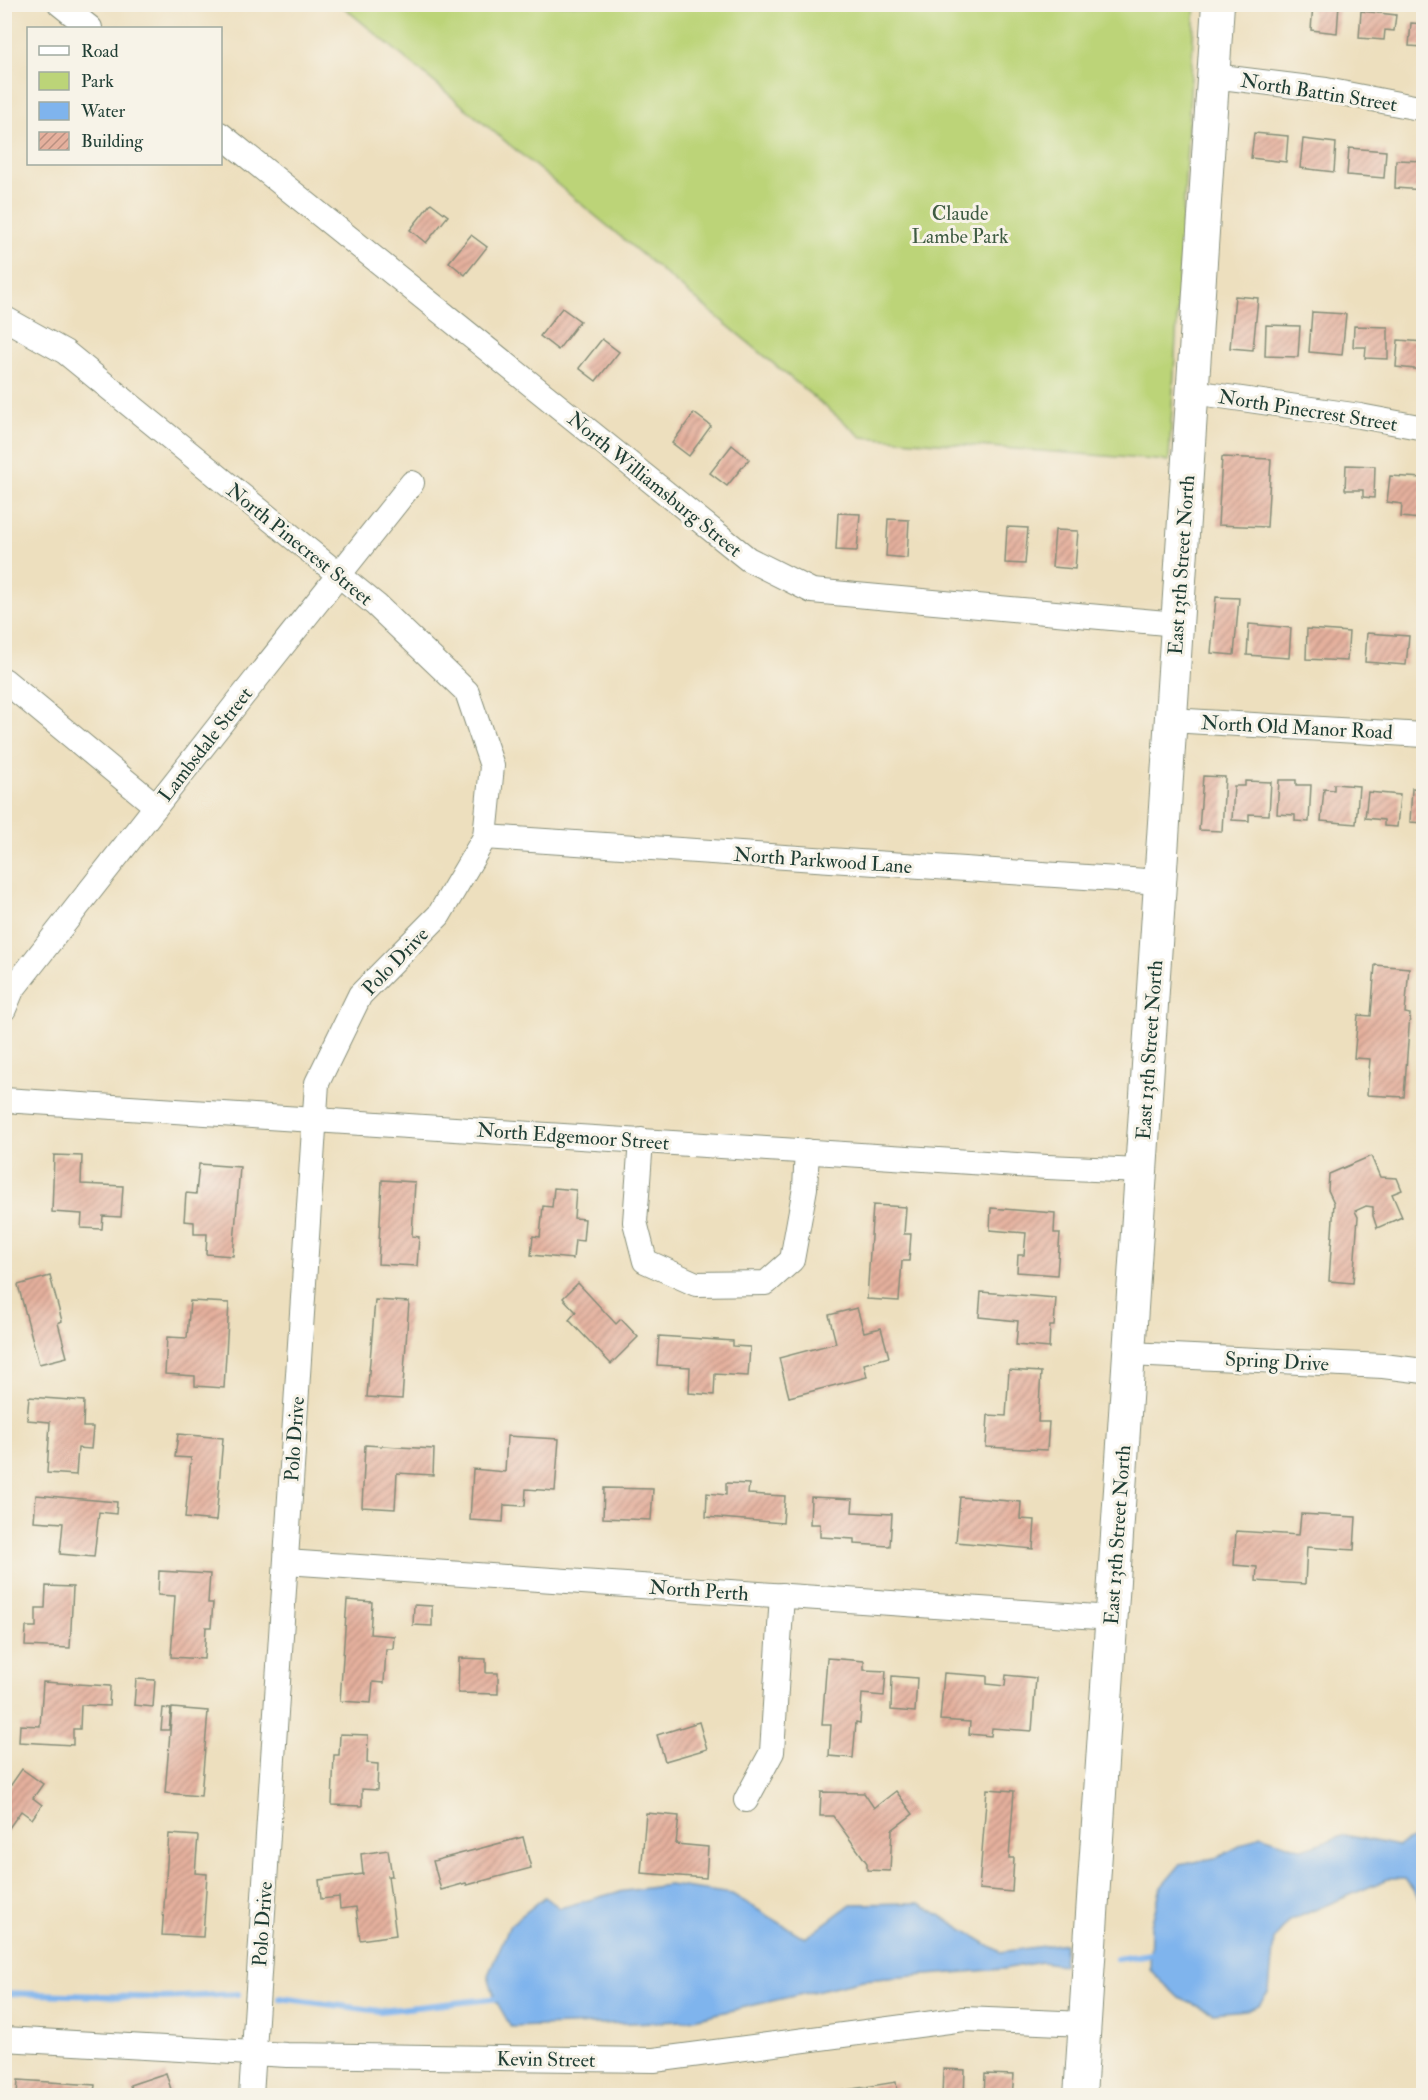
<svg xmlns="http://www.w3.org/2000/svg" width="1428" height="2100" viewBox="0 0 1428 2100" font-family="'IM FELL Double Pica',serif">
  <defs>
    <pattern id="building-hatch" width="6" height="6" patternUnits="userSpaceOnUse" patternTransform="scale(1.5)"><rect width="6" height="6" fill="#e5b09d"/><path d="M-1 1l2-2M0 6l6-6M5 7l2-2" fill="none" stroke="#b99081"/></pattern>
  </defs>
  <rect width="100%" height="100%" fill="#f7f3e8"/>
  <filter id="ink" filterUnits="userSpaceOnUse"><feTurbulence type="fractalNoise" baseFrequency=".0167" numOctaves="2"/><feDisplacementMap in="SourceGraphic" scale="12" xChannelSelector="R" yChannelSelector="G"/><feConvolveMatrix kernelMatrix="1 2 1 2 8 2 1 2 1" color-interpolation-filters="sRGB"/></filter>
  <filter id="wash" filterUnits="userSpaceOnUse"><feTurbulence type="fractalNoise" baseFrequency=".008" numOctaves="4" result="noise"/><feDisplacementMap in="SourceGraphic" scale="24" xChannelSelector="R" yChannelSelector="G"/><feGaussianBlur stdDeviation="1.35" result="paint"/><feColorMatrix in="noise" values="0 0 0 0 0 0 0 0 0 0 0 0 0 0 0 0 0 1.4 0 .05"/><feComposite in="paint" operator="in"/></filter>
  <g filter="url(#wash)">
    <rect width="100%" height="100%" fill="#eddfbe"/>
    <path fill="#bcd478" stroke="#6e8856" stroke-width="1.5" d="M 341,5 L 1195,5 L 1169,461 L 862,437 Z"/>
    <g fill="#7fb4ed" stroke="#4f7890" stroke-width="1.5">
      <path d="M 1423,1833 L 1423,1904 L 1405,1879 L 1388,1879 L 1291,1920 L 1274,1939 L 1269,1991 L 1259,2005 L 1246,2010 L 1213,2013 L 1179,1998 L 1150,1970 L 1151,1926 L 1161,1887 L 1180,1865 L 1219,1857 L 1260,1835 L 1303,1849 L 1345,1835 L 1398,1846 Z"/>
      <path d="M 669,1885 L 732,1894 L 805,1938 L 851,1904 L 920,1903 L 1000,1952 L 1065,1943 L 1063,1965 L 1041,1962 L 1003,1969 L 863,1980 L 685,2021 L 511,2027 L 495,1999 L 488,1975 L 510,1925 L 545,1897 L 560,1908 L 618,1892 Z"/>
    </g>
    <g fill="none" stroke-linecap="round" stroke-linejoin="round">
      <g stroke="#7fb4ed" stroke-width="6">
        <path d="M 1117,1959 L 1151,1954 L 1157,1949"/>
        <path d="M 4,1993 L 164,1998 L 238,1994"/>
        <path d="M 280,1998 L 380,2011 L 500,1998"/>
      </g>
    </g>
    <g id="blocks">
      <g fill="url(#building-hatch)">
        <path d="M 1313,4 L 1339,4 L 1337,33 L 1311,30 Z"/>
        <path d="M 1361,11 L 1396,15 L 1394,31 L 1385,30 L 1384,40 L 1359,38 Z"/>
        <path d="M 1411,23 L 1424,24 L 1424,47 L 1409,46 Z"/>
        <path d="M 1254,133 L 1288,136 L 1286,162 L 1251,158 Z"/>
        <path d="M 1303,139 L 1336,143 L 1334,172 L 1300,168 Z"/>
        <path d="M 1349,148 L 1386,151 L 1384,178 L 1347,175 Z"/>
        <path d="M 1396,160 L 1424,161 L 1424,190 L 1395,188 Z"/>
        <path d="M 431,203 L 448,216 L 426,243 L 410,230 Z"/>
        <path d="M 471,235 L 487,247 L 465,275 L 449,262 Z"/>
        <path d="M 1235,296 L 1258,298 L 1253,350 L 1230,348 Z"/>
        <path d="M 562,308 L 580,321 L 558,350 L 540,336 Z"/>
        <path d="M 1312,312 L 1346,314 L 1342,355 L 1309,352 Z"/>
        <path d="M 1266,325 L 1300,326 L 1298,357 L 1265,356 Z"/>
        <path d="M 1354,326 L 1388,327 L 1388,359 L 1365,358 L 1366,347 L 1353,347 Z"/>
        <path d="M 602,339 L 619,352 L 596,381 L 579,368 Z"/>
        <path d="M 1398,340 L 1424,342 L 1424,370 L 1396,367 Z"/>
        <path d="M 694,413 L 711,426 L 689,456 L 672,443 Z"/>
        <path d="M 732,445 L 749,459 L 727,486 L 710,473 Z"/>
        <path d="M 1222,457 L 1271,459 L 1267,527 L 1218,525 Z"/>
        <path d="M 1346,465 L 1375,466 L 1374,498 L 1363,497 L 1363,490 L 1345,490 Z"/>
        <path d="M 1390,476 L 1423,478 L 1420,519 L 1401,517 L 1402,504 L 1387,502 Z"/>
        <path d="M 838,513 L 860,514 L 857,551 L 836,550 Z"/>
        <path d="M 888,519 L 909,520 L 907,558 L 886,556 Z"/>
        <path d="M 1007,527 L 1028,528 L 1025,564 L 1005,563 Z"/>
        <path d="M 1055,530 L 1078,531 L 1075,569 L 1052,567 Z"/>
        <path d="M 1216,597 L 1239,598 L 1234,655 L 1211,653 Z"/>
        <path d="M 1249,624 L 1291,628 L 1289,658 L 1247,655 Z"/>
        <path d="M 1307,629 L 1349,632 L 1347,661 L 1306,659 Z"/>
        <path d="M 1367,633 L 1409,636 L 1406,665 L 1365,662 Z"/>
        <path d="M 1203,776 L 1225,777 L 1222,831 L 1199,830 Z"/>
        <path d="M 1279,780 L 1296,780 L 1296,785 L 1311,785 L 1309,822 L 1295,821 L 1295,815 L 1277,814 Z"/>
        <path d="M 1245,781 L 1271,782 L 1269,815 L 1249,814 L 1249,821 L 1232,820 L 1234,786 L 1245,786 Z"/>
        <path d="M 1334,784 L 1359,786 L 1356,824 L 1321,821 L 1324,789 L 1334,790 Z"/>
        <path d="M 1412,788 L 1424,789 L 1424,823 L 1410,822 Z"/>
        <path d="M 1368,792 L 1400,795 L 1397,827 L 1384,826 L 1384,820 L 1365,818 Z"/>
        <path d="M 1375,965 L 1409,968 L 1405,1013 L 1410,1014 L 1404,1097 L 1367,1095 L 1370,1059 L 1354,1058 L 1358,1015 L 1371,1016 Z"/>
        <path d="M 54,1155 L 82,1156 L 81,1184 L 123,1186 L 121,1217 L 103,1216 L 102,1229 L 81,1228 L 82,1214 L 52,1212 Z"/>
        <path d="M 1371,1156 L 1380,1177 L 1397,1178 L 1402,1190 L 1392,1194 L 1402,1217 L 1377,1228 L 1373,1216 L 1373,1207 L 1366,1206 L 1355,1211 L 1358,1217 L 1353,1283 L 1329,1281 L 1334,1203 L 1328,1190 L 1329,1174 Z"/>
        <path d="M 199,1164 L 240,1167 L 233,1256 L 206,1254 L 207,1234 L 194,1234 L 194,1222 L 184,1221 L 186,1193 L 196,1194 Z"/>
        <path d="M 382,1180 L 415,1182 L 412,1236 L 419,1237 L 417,1266 L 378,1264 Z"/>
        <path d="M 554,1188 L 576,1190 L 574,1218 L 585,1219 L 583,1241 L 575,1240 L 573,1259 L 531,1255 L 533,1236 L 540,1237 L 543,1206 L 552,1207 Z"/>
        <path d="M 873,1205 L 906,1207 L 904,1234 L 911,1234 L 909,1261 L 902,1261 L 899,1301 L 867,1299 Z"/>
        <path d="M 991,1208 L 1055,1213 L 1054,1233 L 1060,1233 L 1057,1275 L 1017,1272 L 1018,1255 L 1024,1255 L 1026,1233 L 990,1230 Z"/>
        <path d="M 50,1276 L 62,1321 L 58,1323 L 67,1357 L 39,1364 L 18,1285 Z"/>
        <path d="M 578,1283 L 616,1324 L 621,1319 L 638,1337 L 611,1364 L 569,1320 L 576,1312 L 563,1298 Z"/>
        <path d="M 981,1292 L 1056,1298 L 1054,1326 L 1050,1326 L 1049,1348 L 1016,1345 L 1018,1321 L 979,1317 Z"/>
        <path d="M 375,1300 L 409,1302 L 402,1399 L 367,1397 Z"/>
        <path d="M 190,1301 L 229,1303 L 224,1388 L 195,1386 L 195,1376 L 165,1374 L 167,1337 L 187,1338 Z"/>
        <path d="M 857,1308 L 864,1332 L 881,1328 L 889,1357 L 864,1364 L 867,1377 L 789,1397 L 779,1358 L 836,1343 L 829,1315 Z"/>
        <path d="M 659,1336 L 733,1341 L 733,1346 L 750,1347 L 748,1376 L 715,1374 L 714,1395 L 689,1393 L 690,1367 L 657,1365 Z"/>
        <path d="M 1009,1370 L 1041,1372 L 1038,1422 L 1049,1422 L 1047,1450 L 986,1447 L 988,1415 L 1006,1416 Z"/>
        <path d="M 29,1397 L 84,1401 L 83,1427 L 93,1427 L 91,1449 L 78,1448 L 76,1475 L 47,1473 L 50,1422 L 27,1420 Z"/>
        <path d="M 178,1434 L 223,1438 L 216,1521 L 185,1518 L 191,1458 L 175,1457 Z"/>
        <path d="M 507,1436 L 559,1439 L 555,1491 L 526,1489 L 525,1506 L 504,1505 L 503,1522 L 470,1520 L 473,1469 L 505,1472 Z"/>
        <path d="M 365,1445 L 434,1449 L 433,1475 L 397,1473 L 395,1509 L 362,1507 Z"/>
        <path d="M 726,1483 L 749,1484 L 748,1494 L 785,1496 L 783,1523 L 706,1517 L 707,1493 L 726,1495 Z"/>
        <path d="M 604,1488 L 653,1489 L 651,1520 L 603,1518 Z"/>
        <path d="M 36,1495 L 117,1502 L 116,1514 L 99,1512 L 94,1557 L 60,1554 L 63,1523 L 34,1521 Z"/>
        <path d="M 811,1497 L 853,1499 L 852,1512 L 892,1514 L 890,1546 L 854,1544 L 854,1539 L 820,1537 L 820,1524 L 810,1524 Z"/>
        <path d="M 960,1497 L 1021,1502 L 1020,1519 L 1035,1520 L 1033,1549 L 956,1542 Z"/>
        <path d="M 1301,1514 L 1356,1517 L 1354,1550 L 1307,1547 L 1305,1584 L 1256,1581 L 1257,1567 L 1234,1565 L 1236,1531 L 1299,1535 Z"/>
        <path d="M 159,1571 L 210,1574 L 208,1603 L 213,1603 L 211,1627 L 206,1627 L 204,1659 L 171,1657 L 175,1596 L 158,1595 Z"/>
        <path d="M 46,1586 L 73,1587 L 70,1648 L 25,1646 L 26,1627 L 36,1627 L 36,1608 L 45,1608 Z"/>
        <path d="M 347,1600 L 372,1602 L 370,1634 L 394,1636 L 393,1649 L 386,1649 L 384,1683 L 373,1682 L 371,1703 L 340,1701 Z"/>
        <path d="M 414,1605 L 432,1606 L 432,1626 L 413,1625 Z"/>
        <path d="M 459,1658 L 486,1659 L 486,1673 L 498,1673 L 498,1694 L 458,1693 Z"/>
        <path d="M 827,1658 L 864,1661 L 864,1670 L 886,1671 L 884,1696 L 862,1694 L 860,1723 L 856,1722 L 853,1758 L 829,1756 L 831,1725 L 822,1725 Z"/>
        <path d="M 944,1673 L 987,1676 L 987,1684 L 1005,1686 L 1006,1675 L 1036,1678 L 1032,1731 L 992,1728 L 991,1736 L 969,1734 L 970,1722 L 940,1720 Z"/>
        <path d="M 892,1676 L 917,1678 L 915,1712 L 891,1710 Z"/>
        <path d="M 136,1679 L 155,1680 L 153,1707 L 134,1705 Z"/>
        <path d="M 43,1682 L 110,1686 L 109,1706 L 81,1705 L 80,1729 L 73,1729 L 73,1745 L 19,1742 L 20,1725 L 40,1726 Z"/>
        <path d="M 163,1708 L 171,1709 L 169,1730 L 161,1730 Z"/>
        <path d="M 172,1708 L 208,1711 L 201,1796 L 165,1793 Z"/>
        <path d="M 699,1722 L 707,1749 L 665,1761 L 657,1735 Z"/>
        <path d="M 340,1734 L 368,1735 L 367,1763 L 378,1764 L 377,1790 L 362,1789 L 362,1806 L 332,1805 L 334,1755 L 339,1755 Z"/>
        <path d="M 22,1769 L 43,1784 L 33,1798 L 42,1805 L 32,1819 L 21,1811 L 4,1835 L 4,1795 Z"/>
        <path d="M 987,1789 L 1014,1791 L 1009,1858 L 1014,1858 L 1012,1892 L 979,1889 Z"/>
        <path d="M 896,1791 L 913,1814 L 892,1830 L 890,1871 L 867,1870 L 867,1863 L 833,1816 L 820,1816 L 821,1792 L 864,1793 L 874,1808 Z"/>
        <path d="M 646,1813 L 679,1816 L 676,1844 L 708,1847 L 706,1878 L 641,1873 Z"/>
        <path d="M 169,1834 L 198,1836 L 195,1873 L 207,1874 L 203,1937 L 162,1935 Z"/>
        <path d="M 523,1837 L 531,1868 L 467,1885 L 466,1883 L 441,1890 L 433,1861 Z"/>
        <path d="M 388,1850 L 392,1876 L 388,1876 L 396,1935 L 360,1940 L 356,1907 L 340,1909 L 339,1897 L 321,1899 L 319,1880 L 363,1874 L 361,1854 Z"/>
        <path d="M 943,2069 L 965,2070 L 964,2096 L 942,2096 Z"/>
        <path d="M 166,2073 L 173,2096 L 133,2096 L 130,2085 Z"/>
        <path d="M 985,2074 L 1014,2075 L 1012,2096 L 984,2096 Z"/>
        <path d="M 18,2080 L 95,2085 L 94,2096 L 17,2096 Z"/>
        <path d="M 896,2082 L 898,2096 L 821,2096 L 820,2094 Z"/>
      </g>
    </g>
  </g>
  <g filter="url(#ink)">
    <use href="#blocks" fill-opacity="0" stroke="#868e79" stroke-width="1.5"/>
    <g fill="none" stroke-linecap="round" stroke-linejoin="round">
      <defs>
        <g id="minor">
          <path d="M 60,4 L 90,28"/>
          <path d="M 1213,76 L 1326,90 L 1424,109"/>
          <path d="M 220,134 L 748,559 L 812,591 L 1177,624"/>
          <path d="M 4,318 L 65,352 L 376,605 L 467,692 L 492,766 L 485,837 L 439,915 L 360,995 L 317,1083 L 251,2096"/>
          <path d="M 1193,392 L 1360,416 L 1424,428"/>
          <path d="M 4,680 L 156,806"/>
          <path d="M 1171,720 L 1424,735"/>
          <path d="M 485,837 L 1161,882"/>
          <path d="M 4,1009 L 12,990 L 241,698 L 412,483"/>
          <path d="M 4,1100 L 1047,1167 L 1141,1171"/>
          <path d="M 641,1140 L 635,1222 L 645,1261 L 696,1284 L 766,1283 L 792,1260 L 805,1188 L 807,1151"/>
          <path d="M 1129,1354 L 1383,1366 L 1424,1371"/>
          <path d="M 286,1562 L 1112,1618"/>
          <path d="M 746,1800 L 772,1752 L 782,1595"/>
          <path d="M 4,2039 L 287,2055 L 654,2060 L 964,2019 L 1085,2024"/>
        </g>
        <path id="major" d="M 1080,2096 L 1218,4"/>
      </defs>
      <use href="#minor" stroke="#868e79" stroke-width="26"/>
      <use href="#major" stroke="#868e79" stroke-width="34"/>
      <use href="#minor" stroke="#fff" stroke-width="24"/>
      <use href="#major" stroke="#fff" stroke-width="32"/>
    </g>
  </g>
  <g text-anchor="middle" stroke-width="6" stroke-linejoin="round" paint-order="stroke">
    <g font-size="20" fill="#1f3d34" stroke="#f7f3e8">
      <text transform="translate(1319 92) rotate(9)" y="7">North Battin Street</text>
      <text transform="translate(1308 410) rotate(9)" y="7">North Pinecrest Street</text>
      <text transform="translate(655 484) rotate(39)" y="7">North Williamsburg Street</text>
      <text transform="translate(300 544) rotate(39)" y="7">North Pinecrest Street</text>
      <text transform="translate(1181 565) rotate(-86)" y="7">East 13th Street North</text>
      <text transform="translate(1297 727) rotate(3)" y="7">North Old Manor Road</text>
      <text transform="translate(205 744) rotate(-52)" y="7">Lambsdale Street</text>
      <text transform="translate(823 860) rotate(4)" y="7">North Parkwood Lane</text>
      <text transform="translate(395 961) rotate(-46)" y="7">Polo Drive</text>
      <text transform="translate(1149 1050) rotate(-86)" y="7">East 13th Street North</text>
      <text transform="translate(573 1136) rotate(4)" y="7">North Edgemoor Street</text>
      <text transform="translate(1277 1361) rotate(3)" y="7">Spring Drive</text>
      <text transform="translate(294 1439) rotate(-86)" y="7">Polo Drive</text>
      <text transform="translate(1117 1535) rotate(-86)" y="7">East 13th Street North</text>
      <text transform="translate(699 1590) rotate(4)" y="7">North Perth</text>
      <text transform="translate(262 1924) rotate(-86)" y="7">Polo Drive</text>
      <text transform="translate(546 2059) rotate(1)" y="7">Kevin Street</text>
    </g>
    <g font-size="20" fill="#3e5b42" stroke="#f7f3e8">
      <text x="960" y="220">Claude<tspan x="960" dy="23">Lambe Park</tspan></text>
    </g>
  </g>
  <rect width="1428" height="2100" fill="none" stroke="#f7f3e8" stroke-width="24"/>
  <rect x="27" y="27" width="195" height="138" fill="#f7f3e8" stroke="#a1aaa0" stroke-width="1.5"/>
  <rect x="39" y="46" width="30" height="9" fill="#ffffff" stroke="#a1aaa0" stroke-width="1.5"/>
  <text x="81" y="57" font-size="18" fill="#1f3d34">Road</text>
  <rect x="39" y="72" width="30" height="18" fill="#bcd478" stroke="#a1aaa0" stroke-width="1.5"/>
  <text x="81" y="87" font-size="18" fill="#1f3d34">Park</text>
  <rect x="39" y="102" width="30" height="18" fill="#7fb4ed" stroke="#a1aaa0" stroke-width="1.5"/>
  <text x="81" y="117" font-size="18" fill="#1f3d34">Water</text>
  <rect x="39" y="132" width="30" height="18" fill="url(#building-hatch)" stroke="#a1aaa0" stroke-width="1.5"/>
  <text x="81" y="147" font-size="18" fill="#1f3d34">Building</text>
</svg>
